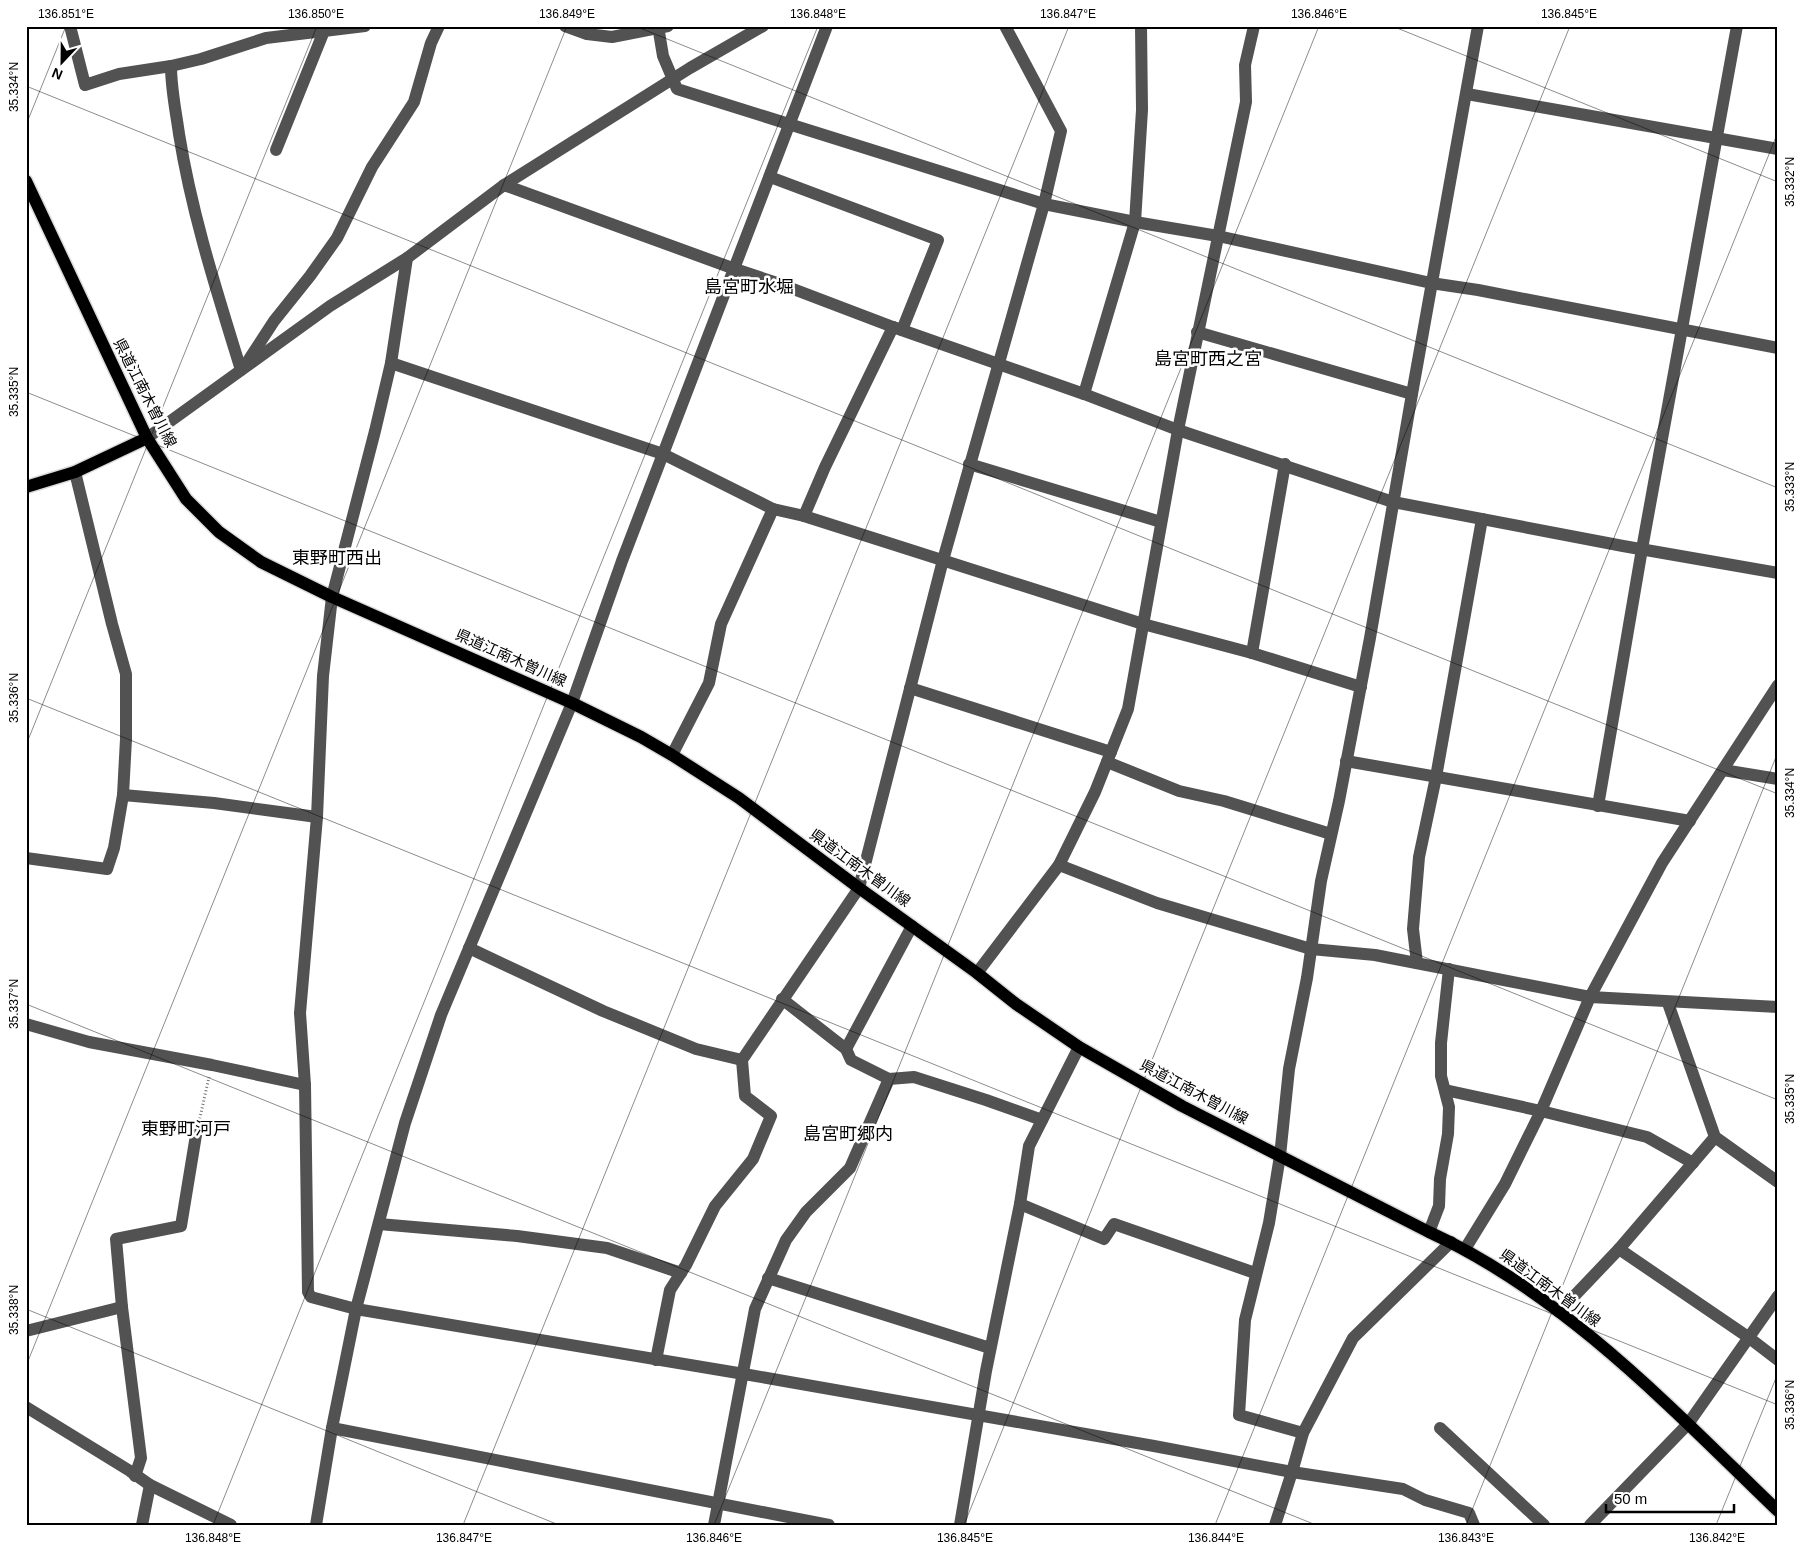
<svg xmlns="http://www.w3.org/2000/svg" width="1804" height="1551" viewBox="0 0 1804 1551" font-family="Helvetica,'Noto Sans JP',sans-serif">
  <rect width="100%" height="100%" fill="#fff"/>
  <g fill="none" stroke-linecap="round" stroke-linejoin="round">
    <defs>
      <g id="major">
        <path d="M 26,181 L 147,438 L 186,499 L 219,532 L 261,562 L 332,597 L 572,703 L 641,737 L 672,755 L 739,798 L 859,888 L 977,973 L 1016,1004 L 1079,1047 L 1182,1106 L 1429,1232 C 1564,1294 1672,1409 1778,1511"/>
        <path d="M 26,487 L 75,472 L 147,438"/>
      </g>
    </defs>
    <use href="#major" stroke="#dbdbdb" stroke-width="15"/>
    <path stroke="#747474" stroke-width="3" stroke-dasharray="1 2.5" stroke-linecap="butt" d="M 199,1122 L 209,1077"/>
    <g stroke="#525252" stroke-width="12">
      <path d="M 70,26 L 85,85 L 119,74 L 171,66 L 201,59 L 266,38 L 365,26"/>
      <path d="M 565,26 L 587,34 L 612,37 L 668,26"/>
      <path d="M 658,26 L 663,56 L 677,89 L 1044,204 L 1135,222 L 1218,236 L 1431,283 L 1478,290 L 1778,348"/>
      <path d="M 171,66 C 171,89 176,112 179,134 C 192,215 217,292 241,370"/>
      <path d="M 1467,94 L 1778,149"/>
      <path d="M 276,150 L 324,31"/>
      <path d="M 770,177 L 938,240 L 902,330"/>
      <path d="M 504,185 L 735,269 L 780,284 L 893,327 L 1084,394 L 1178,430 L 1393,502 L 1623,546 L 1778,573"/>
      <path d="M 407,258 L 391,363 L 375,431 L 332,597 L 323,676 L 317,817 L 300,1013 L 305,1085 L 308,1292 L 311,1297 L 356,1309 L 744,1374 L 1154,1446 L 1292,1472 L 1403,1489 L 1425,1500 L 1469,1513 L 1474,1525"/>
      <path d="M 1197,332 L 1412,394"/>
      <path d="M 391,363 L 663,454 L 773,509 L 804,516 L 1143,624 L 1252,653 L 1361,687"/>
      <path d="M 246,364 L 274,321 L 310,276 L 337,238 L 372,167 L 414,102 L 431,43 L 439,26"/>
      <path d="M 1084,394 L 1135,222 L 1142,110 L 1141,26"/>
      <path d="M 147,438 L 330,306 L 407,258 L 504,185 L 690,68 L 763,26"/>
      <path d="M 969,464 L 1161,522"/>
      <path d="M 804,516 L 825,467 L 893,327"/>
      <path d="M 1252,653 L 1285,464"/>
      <path d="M 910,688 L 1111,752"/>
      <path d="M 672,755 L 709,683 L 721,624 L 773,509"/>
      <path d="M 1346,761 L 1690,821"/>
      <path d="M 1107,762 L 1179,791 L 1224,801 L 1331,834"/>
      <path d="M 1723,770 L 1778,779"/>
      <path d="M 123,795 L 214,803 L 317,817"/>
      <path d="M 1598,806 L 1642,549 L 1737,26"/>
      <path d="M 26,858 L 107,869 L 114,848 L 123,795 L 126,739 L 126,674 L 112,624 L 75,472"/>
      <path d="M 1059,865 L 1157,903 L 1311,949 L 1375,955 L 1590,997 L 1778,1007"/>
      <path d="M 469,948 L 603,1011 L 696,1049 L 742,1060"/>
      <path d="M 1417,963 L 1413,929 L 1419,857 L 1436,777 L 1482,519"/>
      <path d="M 977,973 L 1059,865 L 1095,792 L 1128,709 L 1178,430 L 1246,102 L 1245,65 L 1254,26"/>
      <path d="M 782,999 L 846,1049 L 851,1060 L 889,1079 L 914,1077 L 986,1100 L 1042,1120"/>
      <path d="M 1668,1003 L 1715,1137 L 1778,1182"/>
      <path d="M 26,1024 L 89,1042 L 212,1065 L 305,1085"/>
      <path d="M 846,1049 L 912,926"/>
      <path d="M 1445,1090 L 1541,1111 L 1647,1137 L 1693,1163"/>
      <path d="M 1020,1204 L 1104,1239 L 1114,1224 L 1255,1273"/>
      <path d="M 379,1224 L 517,1236 L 607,1248 L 681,1273"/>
      <path d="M 1429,1232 L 1439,1206 L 1440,1179 L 1448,1134 L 1449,1107 L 1441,1076 L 1441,1043 L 1449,969"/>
      <path d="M 1465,1249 L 1505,1184 L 1541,1111 L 1590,997 L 1662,863 L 1778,685"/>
      <path d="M 1619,1249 L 1748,1337 L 1778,1360"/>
      <path d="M 768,1278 L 990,1348"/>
      <path d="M 1559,1312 L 1619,1249 L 1715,1137"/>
      <path d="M 26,1331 L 122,1307"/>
      <path d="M 656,1360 L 670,1290 L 686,1265 L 715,1206 L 753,1159 L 771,1116 L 745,1096 L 742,1060 L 859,888 L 943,560 L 1044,204 L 1061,131 L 1005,26"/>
      <path d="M 26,1407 L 130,1471 L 150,1485 L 231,1525"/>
      <path d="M 332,1428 L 829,1525"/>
      <path d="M 1440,1428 L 1544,1525"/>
      <path d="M 1303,1433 L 1239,1415 L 1245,1320 L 1269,1223 L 1280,1156 L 1289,1069 L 1307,978 L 1321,881 L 1339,801 L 1370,638 L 1412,394 L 1478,26"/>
      <path d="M 135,1476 L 141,1458 L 122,1307 L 116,1239 L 181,1226 L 196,1135"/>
      <path d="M 142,1525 L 150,1485"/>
      <path d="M 316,1525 L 332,1428 L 356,1309 L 405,1123 L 441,1015 L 572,703 L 622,561 L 827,26"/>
      <path d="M 714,1525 L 755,1309 L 786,1240 L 806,1212 L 850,1168 L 889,1079"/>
      <path d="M 960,1525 L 986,1371 L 1020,1204 L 1029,1146 L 1079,1047"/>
      <path d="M 1275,1525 L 1292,1472 L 1303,1433 L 1353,1338 L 1451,1242"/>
      <path d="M 1590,1525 L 1688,1424 L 1778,1296"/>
    </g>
    <use href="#major" stroke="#000" stroke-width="12"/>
  </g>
  <path fill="none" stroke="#000" stroke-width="1" stroke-opacity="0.45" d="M 635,26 L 1778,488M 1392,26 L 1778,182M 26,86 L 1778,794M 26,125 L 66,26M 26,392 L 1778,1100M 26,698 L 1778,1405M 26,745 L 317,26M 26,1004 L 1316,1525M 26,1309 L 559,1525M 26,1366 L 567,26M 213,1525 L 818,26M 463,1525 L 1069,26M 714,1525 L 1319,26M 964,1525 L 1570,26M 1215,1525 L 1778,132M 1466,1525 L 1778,752M 1716,1525 L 1778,1373"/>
  <g text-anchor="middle" stroke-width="5" stroke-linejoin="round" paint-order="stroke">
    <g font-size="15" fill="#000" stroke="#fff">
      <text transform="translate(145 393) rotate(63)" y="5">県道江南木曽川線</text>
      <text transform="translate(511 658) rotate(24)" y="5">県道江南木曽川線</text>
      <text transform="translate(860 868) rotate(36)" y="5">県道江南木曽川線</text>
      <text transform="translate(1194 1092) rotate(28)" y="5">県道江南木曽川線</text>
      <text transform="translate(1550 1288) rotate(36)" y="5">県道江南木曽川線</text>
    </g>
    <g font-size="18" fill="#000" stroke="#fff">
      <text x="749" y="293">島宮町水堀</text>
      <text x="1208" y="365">島宮町西之宮</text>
      <text x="337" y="564">東野町西出</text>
      <text x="186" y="1135">東野町河戸</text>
      <text x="848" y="1140">島宮町郷内</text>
    </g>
  </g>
  <rect width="1804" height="1551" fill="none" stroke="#ffffff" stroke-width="55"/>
  <g transform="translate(62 62) rotate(202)" stroke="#ffffff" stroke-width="4" paint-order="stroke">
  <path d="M0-4L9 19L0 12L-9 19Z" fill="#000000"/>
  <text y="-8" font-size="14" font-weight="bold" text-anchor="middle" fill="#000000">N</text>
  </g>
  <path d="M1606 1504v8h128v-8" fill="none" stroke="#000000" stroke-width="2.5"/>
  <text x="1614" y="1504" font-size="15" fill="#000000" stroke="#ffffff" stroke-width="4" paint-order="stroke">50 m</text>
  <rect x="28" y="28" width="1748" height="1496" fill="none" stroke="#000" stroke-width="2"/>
  <g font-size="12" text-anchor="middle" fill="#000">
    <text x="66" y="18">136.851°E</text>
    <text x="316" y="18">136.850°E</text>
    <text x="567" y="18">136.849°E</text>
    <text x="818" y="18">136.848°E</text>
    <text x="1068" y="18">136.847°E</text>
    <text x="1319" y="18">136.846°E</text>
    <text x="1569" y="18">136.845°E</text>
    <text transform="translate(14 87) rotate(-90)" y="4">35.334°N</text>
    <text transform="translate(1790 182) rotate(-90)" y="4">35.332°N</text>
    <text transform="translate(14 392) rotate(-90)" y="4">35.335°N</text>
    <text transform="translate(1790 487) rotate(-90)" y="4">35.333°N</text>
    <text transform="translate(14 698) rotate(-90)" y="4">35.336°N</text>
    <text transform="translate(1790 793) rotate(-90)" y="4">35.334°N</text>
    <text transform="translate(14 1004) rotate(-90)" y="4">35.337°N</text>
    <text transform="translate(1790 1099) rotate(-90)" y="4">35.335°N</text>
    <text transform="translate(14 1310) rotate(-90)" y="4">35.338°N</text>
    <text transform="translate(1790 1405) rotate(-90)" y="4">35.336°N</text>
    <text x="213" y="1542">136.848°E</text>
    <text x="464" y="1542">136.847°E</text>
    <text x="714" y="1542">136.846°E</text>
    <text x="965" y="1542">136.845°E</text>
    <text x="1216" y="1542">136.844°E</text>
    <text x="1466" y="1542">136.843°E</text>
    <text x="1717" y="1542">136.842°E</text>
  </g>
</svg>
